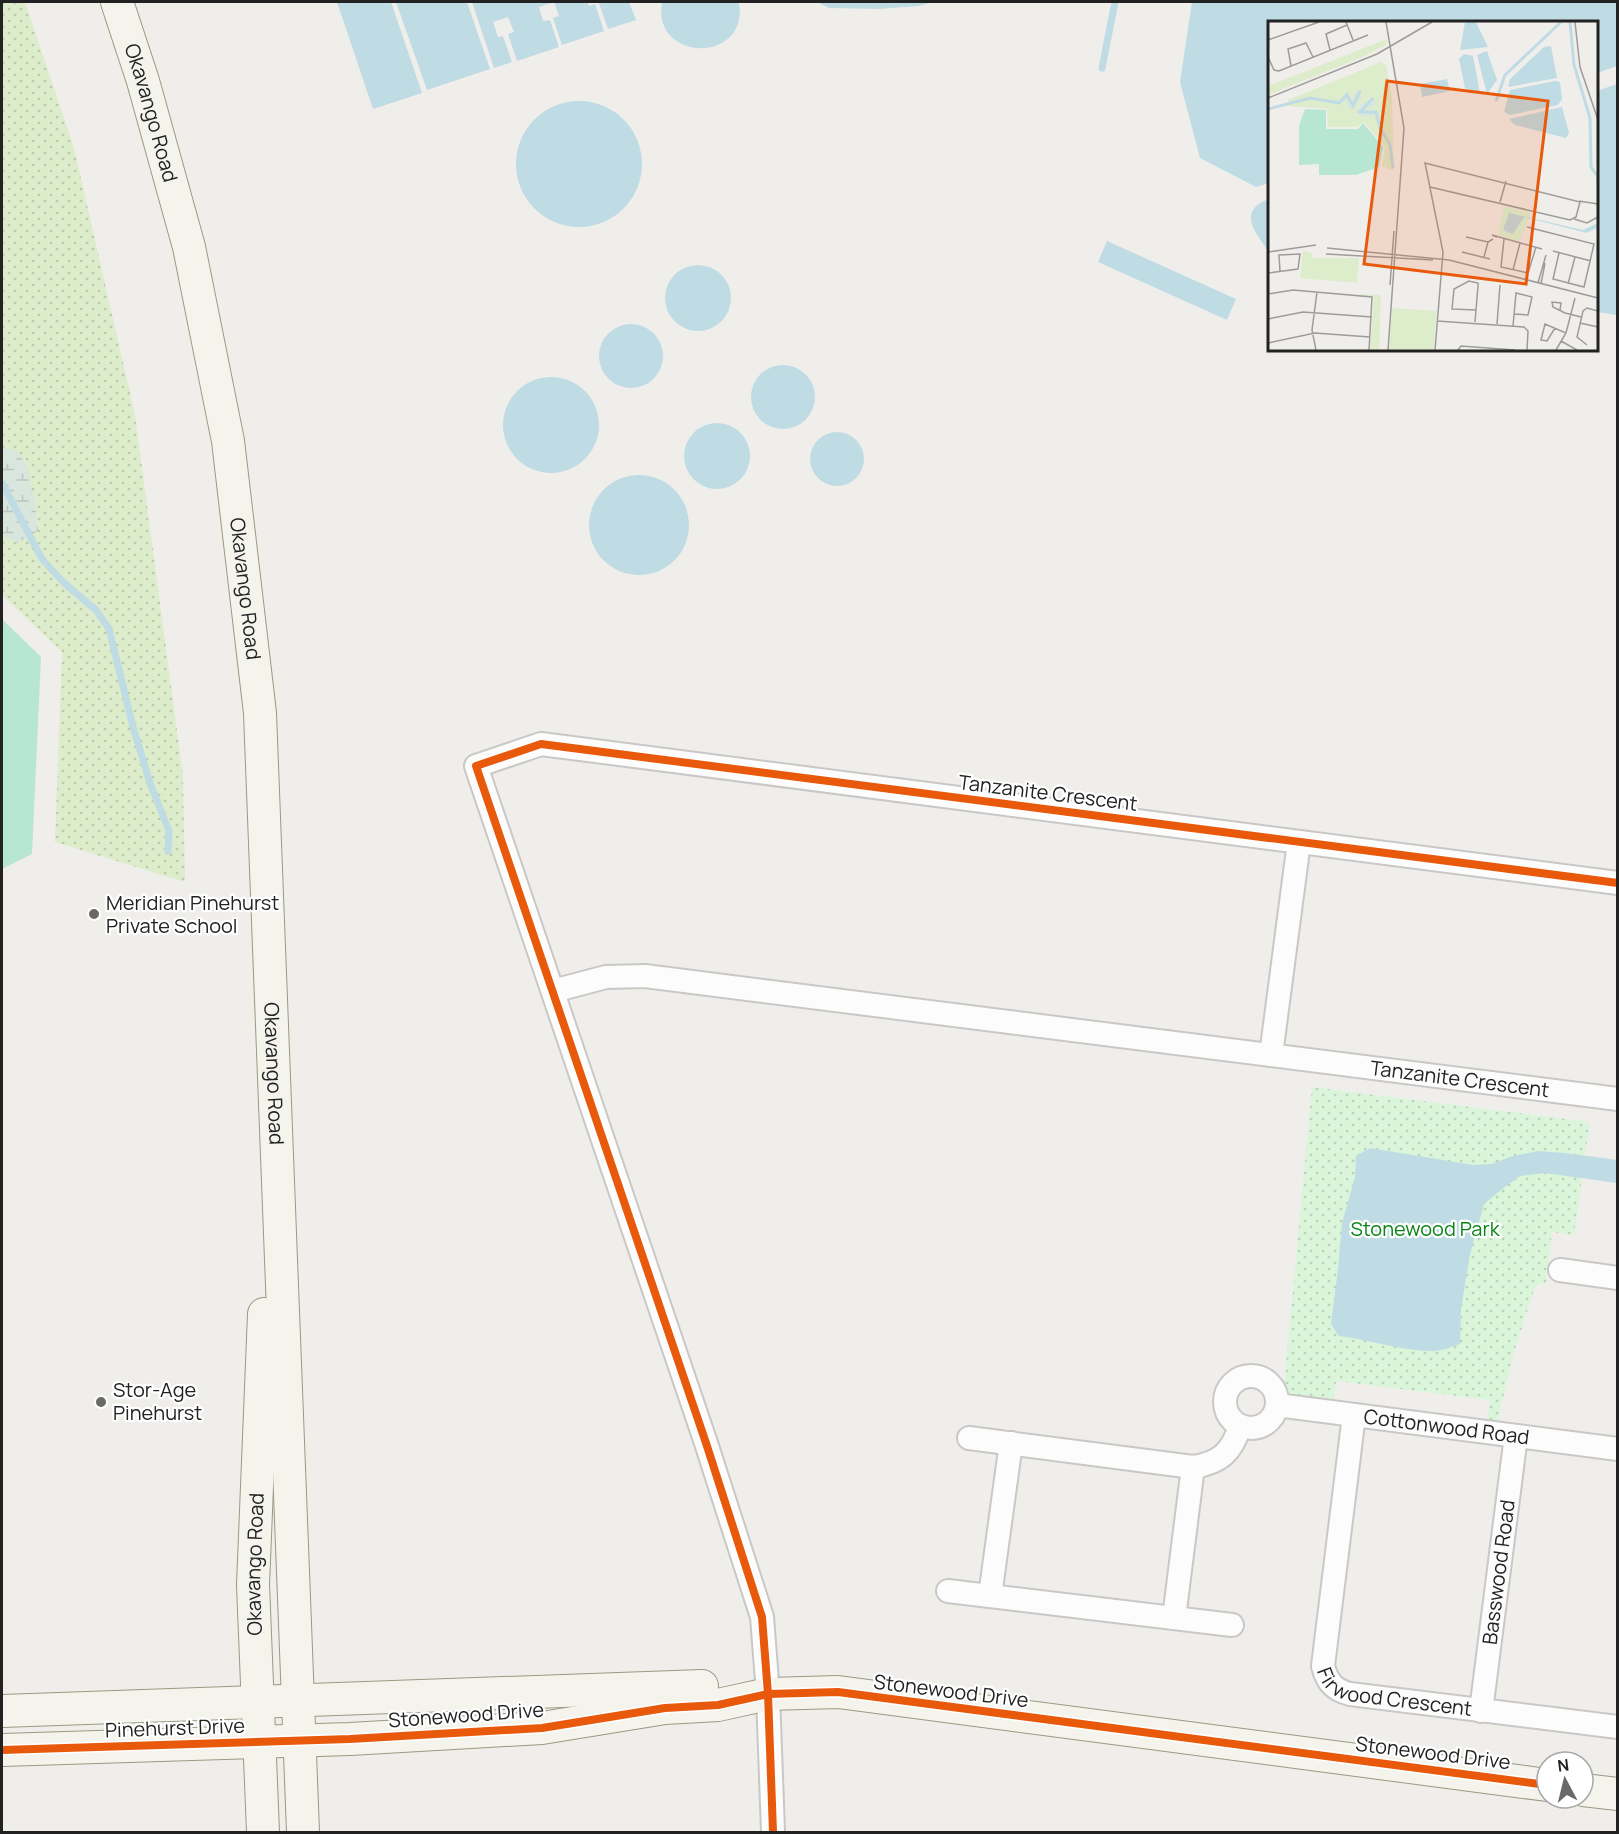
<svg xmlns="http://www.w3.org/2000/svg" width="1619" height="1834" viewBox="0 0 1619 1834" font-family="Manrope,sans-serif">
  <defs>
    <pattern id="grass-dots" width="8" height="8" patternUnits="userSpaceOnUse" patternTransform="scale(1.5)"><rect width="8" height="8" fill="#ddeccb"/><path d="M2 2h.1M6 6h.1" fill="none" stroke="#bdcaae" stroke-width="1.8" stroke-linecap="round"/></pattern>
    <pattern id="wetland-marsh" width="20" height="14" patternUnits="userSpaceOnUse" patternTransform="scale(1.5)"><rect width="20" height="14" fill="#d9e6de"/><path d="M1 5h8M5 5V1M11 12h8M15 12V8" fill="none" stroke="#bac5be"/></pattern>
    <pattern id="park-dots" width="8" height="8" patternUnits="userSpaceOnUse" patternTransform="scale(1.5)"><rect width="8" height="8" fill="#daf5da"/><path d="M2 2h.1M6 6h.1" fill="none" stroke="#bbd2bb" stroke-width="1.8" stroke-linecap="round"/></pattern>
  </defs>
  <rect width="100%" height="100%" fill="#f0eeeb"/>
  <path fill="url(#grass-dots)" d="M 2,2 L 25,2 L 74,148 L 135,415 L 183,776 L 185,882 L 55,842 L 62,652 L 2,595 Z"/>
  <path fill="url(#wetland-marsh)" d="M 2,449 L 17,450 L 28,469 L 35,502 L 38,531 L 17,543 L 2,535 Z"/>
  <path fill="url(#park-dots)" d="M 1312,1087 L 1590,1122 L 1574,1235 L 1552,1232 L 1546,1283 L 1538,1284 L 1534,1290 L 1513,1355 L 1497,1424 L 1487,1423 L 1490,1400 L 1336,1381 L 1333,1403 C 1315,1401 1296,1402 1284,1386 Z"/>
  <path fill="#b7e6d2" d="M 2,619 L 41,657 L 32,854 L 2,869 Z"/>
  <g fill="#bfdbe3">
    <path d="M 337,2 L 391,2 L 422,93 L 373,109 Z"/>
    <path d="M 396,2 L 467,2 L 490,69 L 427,90 Z"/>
    <path d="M 472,2 L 554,2 L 539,7 L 543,21 L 550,20 L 559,47 L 517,61 L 508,34 L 514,32 L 508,17 L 493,22 L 498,37 L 503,36 L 512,62 L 494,68 Z"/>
    <path d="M 554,2 L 588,2 L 589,6 L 595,4 L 604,31 L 562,45 L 553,18 L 559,16 Z"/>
    <path d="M 604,2 L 629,2 L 636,20 L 608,29 L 599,3 Z"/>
    <path d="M 662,2 L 739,2 C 750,64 651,63 662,2 Z"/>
    <path d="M 817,2 L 933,2 L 919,6 L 879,9 L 829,8 Z"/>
    <path d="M 1192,2 L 1617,2 L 1617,66 L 1597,73 L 1596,22 L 1270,22 L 1269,183 L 1256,187 L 1200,158 L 1180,82 Z"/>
    <path d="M 1617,84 L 1618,84 L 1617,315 L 1596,312 L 1597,91 Z"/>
    <circle cx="579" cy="164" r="63"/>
    <path d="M 1269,199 L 1270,199 L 1269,252 C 1256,233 1236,211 1269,199 Z"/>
    <path d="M 1107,241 L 1236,299 L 1227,320 L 1098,262 Z"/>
    <circle cx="698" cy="298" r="33"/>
    <circle cx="631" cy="356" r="32"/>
    <circle cx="783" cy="397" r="32"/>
    <circle cx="551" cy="425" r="48"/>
    <circle cx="717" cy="456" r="33"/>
    <circle cx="837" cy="459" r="27"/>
    <circle cx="639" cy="525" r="50"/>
    <path d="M 1370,1148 L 1473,1165 L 1492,1164 L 1510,1157 L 1537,1151 L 1565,1153 L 1617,1160 L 1617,1183 L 1545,1173 L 1520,1176 L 1502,1189 L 1484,1204 L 1470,1254 L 1461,1309 L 1460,1344 C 1451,1347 1442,1351 1433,1351 C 1402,1351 1370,1340 1339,1336 L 1331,1324 L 1338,1269 L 1342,1223 L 1355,1177 L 1356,1156 Z"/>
  </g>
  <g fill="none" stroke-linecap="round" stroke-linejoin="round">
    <g stroke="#bfdbe3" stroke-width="7">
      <path d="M 1102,68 L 1115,2"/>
      <path d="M 2,483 L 42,559 L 64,583 L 96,610 L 109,629 L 133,727 L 150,783 L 169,831 L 168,851"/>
    </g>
    <defs>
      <g id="street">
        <path id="s1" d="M 553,991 L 606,977 L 645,976 L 1618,1099"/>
        <path d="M 1271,1055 L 1299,842"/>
        <path d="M 1560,1270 L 1618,1278"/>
        <circle cx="1251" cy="1402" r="26"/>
        <path id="s2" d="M 1277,1405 L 1618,1449"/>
        <path id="s3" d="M 1354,1415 L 1323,1666 C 1327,1682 1334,1690 1350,1694 L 1618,1727"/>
        <path d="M 969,1438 L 1193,1467"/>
        <path d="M 948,1591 L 1232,1625"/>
        <path d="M 990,1596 L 1011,1443"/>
        <path d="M 1174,1618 L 1193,1467 C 1220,1463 1232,1452 1240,1426"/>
        <path id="s4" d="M 1481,1711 L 1516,1436"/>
        <path d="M 773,1832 L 768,1694 L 762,1617 L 706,1443 L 476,766 L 541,744 L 1618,883"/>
      </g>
      <g id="secondary">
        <path id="s5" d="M 117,2 L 143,81 L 189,247 L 228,441 L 260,713 L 303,1832"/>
        <path d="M 2,1711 L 702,1686"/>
        <path d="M 2,1750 L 350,1739 L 542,1728 L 665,1708 L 718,1705 L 768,1694 L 838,1692 L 1547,1785"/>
        <path d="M 1583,1790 L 1618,1794"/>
        <path id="s6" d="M 263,1832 L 253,1585 L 264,1314"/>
      </g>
    </defs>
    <use href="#street" stroke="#c9c8c7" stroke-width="26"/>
    <use href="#secondary" stroke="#999a82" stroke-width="34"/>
    <use href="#street" stroke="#fdfcfc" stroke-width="22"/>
    <use href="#secondary" stroke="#f4f4ed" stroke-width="32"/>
    <defs>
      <g id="cycleway">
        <path d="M 2,1750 L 350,1739 L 542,1728 L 665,1708 L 718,1705 L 768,1694 L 838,1692 L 1547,1785"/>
        <path d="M 773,1832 L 768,1694 L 762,1617 L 706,1443 L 476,766 L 541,744 L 1618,883"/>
      </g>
    </defs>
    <use href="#cycleway" stroke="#fff" stroke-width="11"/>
    <use href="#cycleway" stroke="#e8590c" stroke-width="8"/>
  </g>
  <g fill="#6a6968" stroke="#fff" stroke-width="2">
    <circle cx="94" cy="914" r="6"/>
    <circle cx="101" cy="1402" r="6"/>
  </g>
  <g text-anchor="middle" stroke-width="4.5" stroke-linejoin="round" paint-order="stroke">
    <g font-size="20" fill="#222" stroke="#fff">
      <text dy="7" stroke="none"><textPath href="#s5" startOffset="116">Okavango Road</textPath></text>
      <text dy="7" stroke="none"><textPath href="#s5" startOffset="602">Okavango Road</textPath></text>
      <text transform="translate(1048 793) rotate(7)" y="7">Tanzanite Crescent</text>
      <text dy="7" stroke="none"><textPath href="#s5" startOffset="1088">Okavango Road</textPath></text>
      <text dy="7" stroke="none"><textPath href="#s1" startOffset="915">Tanzanite Crescent</textPath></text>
      <text dy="7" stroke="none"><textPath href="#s2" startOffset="171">Cottonwood Road</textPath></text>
      <text dy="7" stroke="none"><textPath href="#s6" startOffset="268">Okavango Road</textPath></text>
      <text dy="7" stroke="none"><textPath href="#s4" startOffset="140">Basswood Road</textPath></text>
      <text dy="7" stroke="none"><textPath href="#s3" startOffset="336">Firwood Crescent</textPath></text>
      <text transform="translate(951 1691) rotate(7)" y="7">Stonewood Drive</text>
      <text transform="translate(466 1715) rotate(-4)" y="7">Stonewood Drive</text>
      <text transform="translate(175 1728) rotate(-2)" y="7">Pinehurst Drive</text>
      <text transform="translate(1433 1753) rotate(7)" y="7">Stonewood Drive</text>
    </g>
    <g font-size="20" fill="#222" stroke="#fff" text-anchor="start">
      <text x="106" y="910">Meridian Pinehurst<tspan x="106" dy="23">Private School</tspan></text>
      <text x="113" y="1397">Stor-Age<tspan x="113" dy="23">Pinehurst</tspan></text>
    </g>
    <g font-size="20" fill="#0c8416" stroke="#fff">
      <text x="1425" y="1236">Stonewood Park</text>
    </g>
  </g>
  <g transform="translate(1268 21)">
    <rect width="330" height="330" fill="#f0eeeb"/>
    <path d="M 119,18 L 118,24 L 97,35 L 0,74 L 0,65 ZM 113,41 L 118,44 L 124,76 L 126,150 L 114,145 L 117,126 L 96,101 L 89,106 L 60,106 L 59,88 L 21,85 L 20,79 ZM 35,230 L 44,232 L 44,237 L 91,237 L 89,262 L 32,257 ZM 88,273 L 113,274 L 111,329 L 102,329 L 106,277 ZM 124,287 L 169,290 L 165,329 L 121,329 Z" fill="#ddeccb"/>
    <path d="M 90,69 L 94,76 L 85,89 L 79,86 L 78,78 L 72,84 L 58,81 L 63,77 L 71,80 L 79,71 L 86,81 L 86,72 ZM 109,78 L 109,84 L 97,88 L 113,90 L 109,104 L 107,94 L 98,97 L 88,91 L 94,82 Z" fill="#d9e6de"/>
    <path d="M 236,185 L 263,192 L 251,221 L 230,214 Z" fill="#daf5da"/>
    <path d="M 37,88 L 58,89 L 58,108 L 90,108 L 95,102 L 115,126 L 111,146 L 88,154 L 51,154 L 51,143 L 31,144 L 31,105 Z" fill="#b7e6d2"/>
    <path d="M 197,1 L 208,1 L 220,26 L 192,29 ZM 283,25 L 289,57 L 240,66 L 242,58 L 276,26 ZM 219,30 L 229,59 L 219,73 L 209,34 ZM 196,33 L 205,35 L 212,72 L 197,67 L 191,38 ZM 179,58 L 182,70 L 154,76 L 152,63 ZM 287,60 L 292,61 L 294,78 L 290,84 L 242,94 L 236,91 L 242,69 ZM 294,86 L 301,112 L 298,117 L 247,104 L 241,98 ZM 241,192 L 315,209 L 330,202 L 330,206 L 319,212 L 256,196 L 245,213 L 235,209 Z" fill="#bfdbe3"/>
    <path fill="none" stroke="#bfdbe3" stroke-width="3" d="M 302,1 L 306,44 L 322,97 L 323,146 L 330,156M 105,77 L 92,91 L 108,91 L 111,104M 228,80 L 237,54 L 293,1M 0,88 L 42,77 L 71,82 L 79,74 L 85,85 L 92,70M 111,105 L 122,124 L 125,147"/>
    <path fill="none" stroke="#9e9c9b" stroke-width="1.5" d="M 78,1 L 85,19M 118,1 L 136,107 L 120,329M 307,1 L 312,46 L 330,99M 0,19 L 51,1M 62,29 L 58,13 L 79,4M 0,36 L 6,49 L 11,50 L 100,14M 23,45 L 20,28 L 38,22 L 45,36M 0,77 L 109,33 L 164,1M 162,166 L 302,199 L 308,196 L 312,181 L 157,142 L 175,231 L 167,329M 311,180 L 330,183M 232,181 L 238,160M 306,198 L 319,202 L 330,196M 259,206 L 326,223 L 316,266 L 285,258 L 291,232M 198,216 L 220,221M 229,216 L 224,214 L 274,228M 236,218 L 233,246 L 260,252 L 268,226M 59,227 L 181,239 L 330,277M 285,230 L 323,240M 0,231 L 48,224M 194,231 L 222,238M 58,233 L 165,239M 216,236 L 220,221 L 225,218M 245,249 L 252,222M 0,252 L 30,248 L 32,233 L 11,234 L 12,250M 270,262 L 278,234M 273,263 L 277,242M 300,263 L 307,236M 122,264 L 126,210M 0,273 L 25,269 L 104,276 L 101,329M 292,289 L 293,282 L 284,281 L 285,286 L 297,292 L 313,296M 0,298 L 35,291 L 104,296M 169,300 L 256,306 L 260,310 L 259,329M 207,301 L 210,265 L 210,262 L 201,260 L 186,268 L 184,288 L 208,289M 312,302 L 330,306M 229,303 L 232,264M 245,305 L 248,272 L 264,276 L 260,294 L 246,293M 287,307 L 279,320 L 273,319 L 277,303 L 298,312M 293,320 L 309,329M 0,322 L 47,312 L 102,316M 319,324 L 309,316 L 315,290 L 319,287 L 330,290M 48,329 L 44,309 L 49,271M 190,329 L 193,325 L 247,329M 288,329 L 298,312 L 307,277"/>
    <path fill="#e8590c" fill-opacity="0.15" stroke="#e8590c" stroke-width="3" d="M 119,60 L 280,80 L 258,263 L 96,243 Z"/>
    <rect width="330" height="330" fill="none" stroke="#222" stroke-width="3"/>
  </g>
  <rect width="1619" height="1834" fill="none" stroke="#222222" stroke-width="6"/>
  <g transform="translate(1565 1780) rotate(353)"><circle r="28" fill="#ffffff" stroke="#a7a7a7" stroke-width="1.5"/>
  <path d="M0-4.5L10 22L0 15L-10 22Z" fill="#6a6968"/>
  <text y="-9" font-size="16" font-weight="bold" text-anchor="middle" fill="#222222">N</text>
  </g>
</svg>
